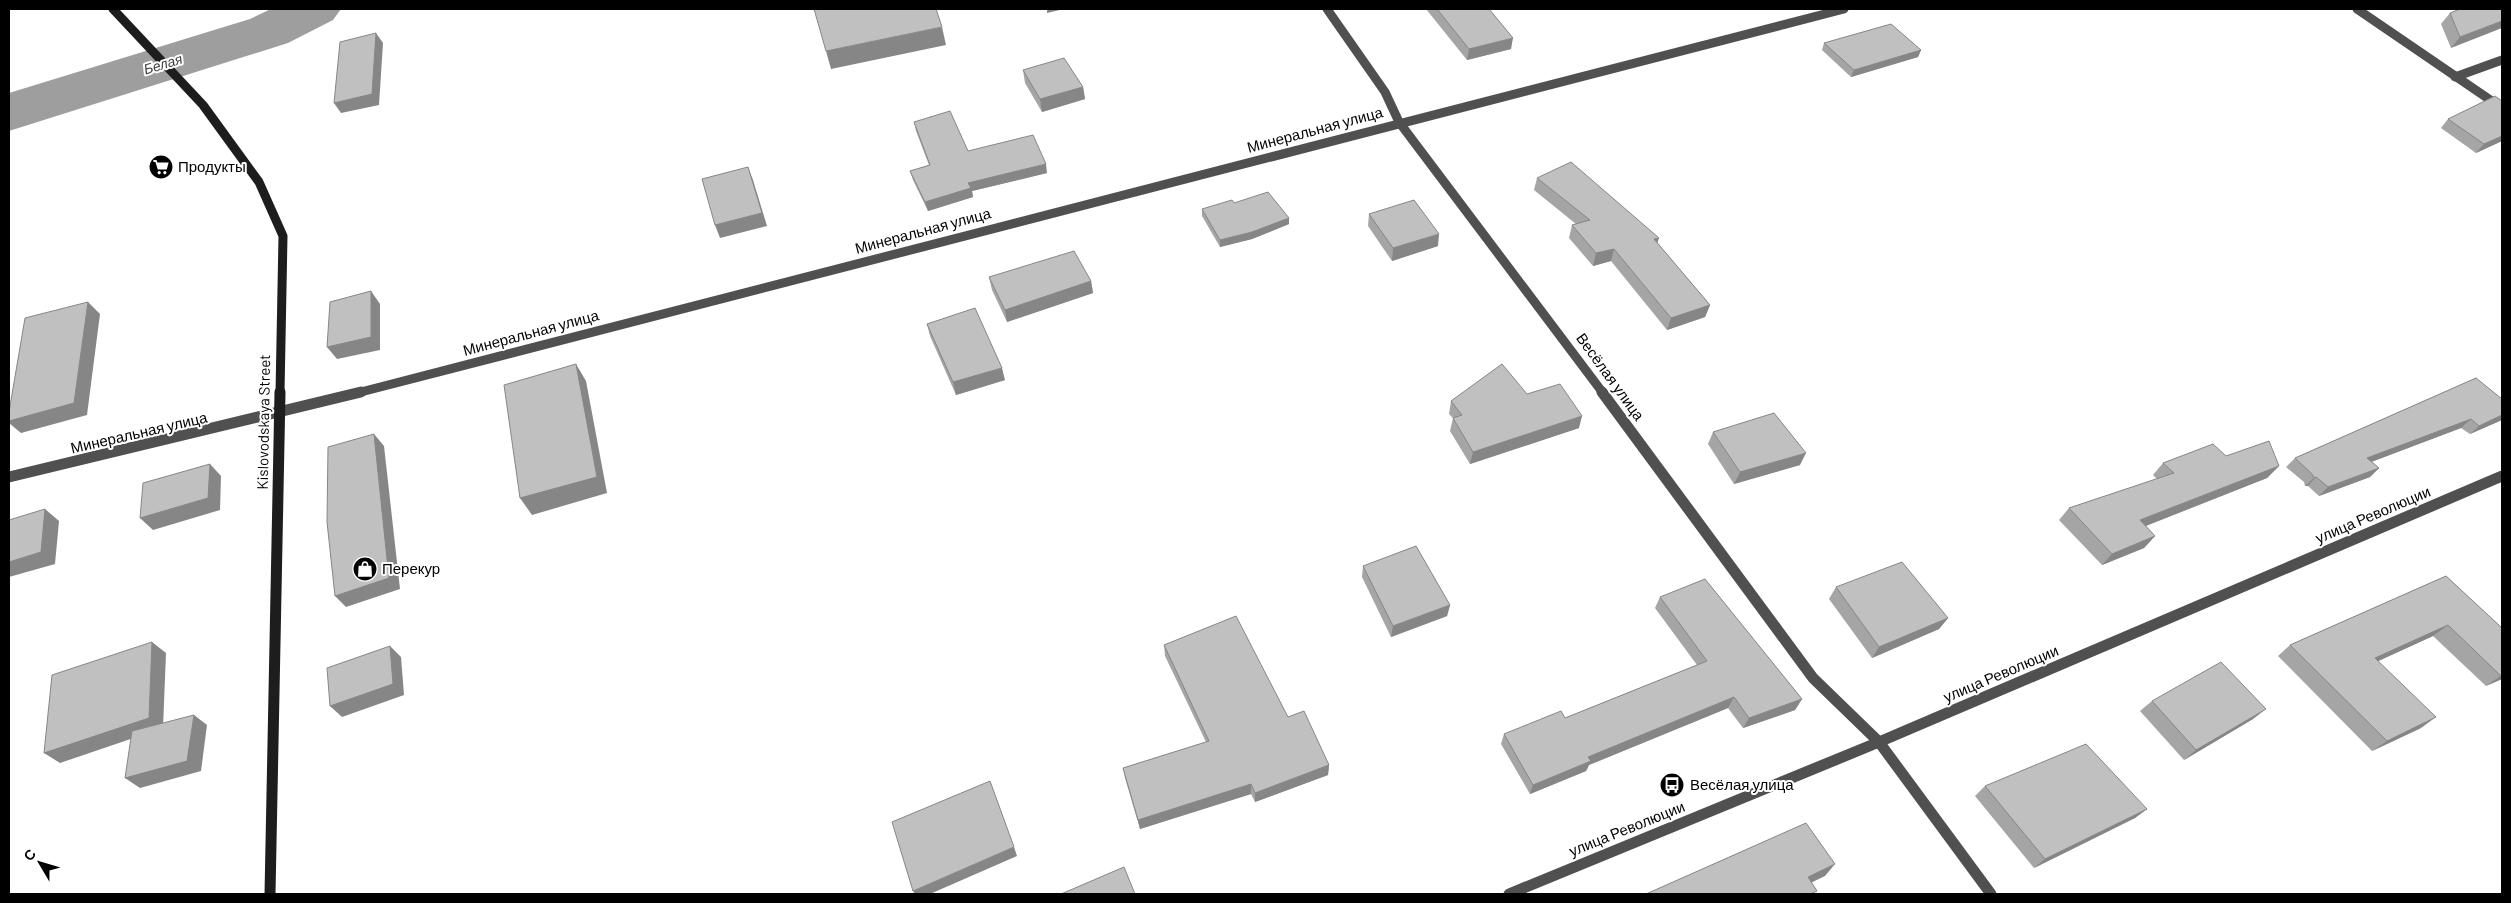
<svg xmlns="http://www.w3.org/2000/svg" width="2511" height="903" viewBox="0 0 2511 903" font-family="Barlow,sans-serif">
  <rect width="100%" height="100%" fill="#fff"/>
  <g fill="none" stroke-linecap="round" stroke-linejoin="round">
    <path fill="#9e9e9e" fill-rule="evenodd" d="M 271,9 L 341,9 L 333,20 L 288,43 L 9,131 L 9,93 L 250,19 Z"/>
    <g stroke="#505050" stroke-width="9">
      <path d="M 1327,9 L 1385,92 L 1399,122 L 1603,393"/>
      <path d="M 2357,9 L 2502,108"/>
      <path d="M 2455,77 L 2502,60"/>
      <path d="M 357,393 L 1844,9"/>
    </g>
    <g stroke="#505050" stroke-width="11">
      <path d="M 1602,392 L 1813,678 L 1879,742 L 1991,894"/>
      <path d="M 9,477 L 361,392"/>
      <path d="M 1509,894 L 1879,742 L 2502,476"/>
    </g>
    <path stroke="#1d1d1d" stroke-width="9" d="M 113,9 L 203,105 L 259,182 L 283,236 L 280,393"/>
    <path stroke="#1d1d1d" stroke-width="11" d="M 270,894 L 280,392"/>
  </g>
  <g fill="#a5a5a5">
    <path d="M 1426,9 L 1489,9 L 1511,49 L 1467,60 Z"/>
    <path d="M 2502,9 L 2451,48 L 2441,24 L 2450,13 Z"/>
    <path d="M 1824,43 L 1921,50 L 1918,57 L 1851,77 L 1822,50 Z"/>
    <path d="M 1023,70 L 1083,87 L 1085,99 L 1042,112 L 1025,83 Z"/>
    <path d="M 2502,101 L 2502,141 L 2476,153 L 2441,128 L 2448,119 Z"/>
    <path d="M 914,122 L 968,151 L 1047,173 L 972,191 L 973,197 L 928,211 L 913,180 L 910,171 L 929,165 L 916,131 Z"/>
    <path d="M 1537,178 L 1657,243 L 1710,305 L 1705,317 L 1667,330 L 1611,261 L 1593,266 L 1569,238 L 1572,225 L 1576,224 L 1534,190 Z"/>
    <path d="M 1202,209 L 1289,218 L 1289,224 L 1252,239 L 1220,247 L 1202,216 Z"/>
    <path d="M 1369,214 L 1438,246 L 1392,261 L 1368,226 Z"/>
    <path d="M 989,277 L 1091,281 L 1093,293 L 1007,322 L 992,290 Z"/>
    <path d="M 927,324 L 1005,380 L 956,395 L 930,336 Z"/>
    <path d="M 2476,378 L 2502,420 L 2470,434 L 2461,428 L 2371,462 L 2379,468 L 2370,477 L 2319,496 L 2308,486 L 2305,486 L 2304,482 L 2286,467 L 2295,458 Z"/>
    <path d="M 1527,394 L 1579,428 L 1470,464 L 1450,431 L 1453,418 L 1449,414 L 1451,401 Z"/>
    <path d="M 1713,432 L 1800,465 L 1734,484 L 1708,444 Z"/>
    <path d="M 2226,456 L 2279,466 L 2267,478 L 2146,526 L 2155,536 L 2144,548 L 2102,565 L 2059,520 L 2069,508 L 2157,479 L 2153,475 L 2163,463 Z"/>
    <path d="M 1363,566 L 1450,605 L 1447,616 L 1391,637 L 1362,577 Z"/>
    <path d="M 2446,576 L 2502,628 L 2502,679 L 2486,686 L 2433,636 L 2378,661 L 2421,728 L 2372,751 L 2278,656 L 2290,645 Z"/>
    <path d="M 1836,587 L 1948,618 L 1939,629 L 1872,658 L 1829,599 Z"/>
    <path d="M 1660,597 L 1802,699 L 1795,710 L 1743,728 L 1728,708 L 1589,765 L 1586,771 L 1530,794 L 1501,744 L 1504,734 L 1565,718 L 1697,665 L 1655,608 Z"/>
    <path d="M 1164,645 L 1288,717 L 1329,765 L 1328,775 L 1255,802 L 1251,794 L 1140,829 L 1125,778 L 1123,768 L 1206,742 L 1165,656 Z"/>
    <path d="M 2152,701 L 2253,719 L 2184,760 L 2140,711 Z"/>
    <path d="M 1985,786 L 2147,809 L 2135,818 L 2034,868 L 1975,796 Z"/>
  </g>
  <g fill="#868686">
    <path d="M 1047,9 L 1064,9 L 1047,13 Z"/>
    <path d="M 2502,21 L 2502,28 L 2451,48 L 2460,37 Z"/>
    <path d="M 942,27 L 946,45 L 831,69 L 826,51 Z"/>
    <path d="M 376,33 L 383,43 L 379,105 L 341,113 L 334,103 Z"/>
    <path d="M 1513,38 L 1511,49 L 1467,60 L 1469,49 Z"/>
    <path d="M 1921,50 L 1918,57 L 1851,77 L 1854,70 Z"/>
    <path d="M 1083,87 L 1085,99 L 1042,112 L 1040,99 Z"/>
    <path d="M 2502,136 L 2502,141 L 2476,153 L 2484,144 Z"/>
    <path d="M 1046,164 L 1047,173 L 972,191 L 973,197 L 928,211 L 925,202 L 968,183 Z"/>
    <path d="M 748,167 L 753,180 L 767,226 L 720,238 L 715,225 Z"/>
    <path d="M 1289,218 L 1289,224 L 1252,239 L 1220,247 L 1220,240 Z"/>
    <path d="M 1439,234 L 1438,246 L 1392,261 L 1393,248 Z"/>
    <path d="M 1659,238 L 1655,250 L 1654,239 Z"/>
    <path d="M 1614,249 L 1611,261 L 1593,266 L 1596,253 Z"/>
    <path d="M 1091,281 L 1093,293 L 1007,322 L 1005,310 Z"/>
    <path d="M 371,291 L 380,304 L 380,350 L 337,359 L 327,347 Z"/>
    <path d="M 88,302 L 100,314 L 87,415 L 21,433 L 9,423 L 9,421 Z"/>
    <path d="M 1710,305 L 1705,317 L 1667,330 L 1671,318 Z"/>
    <path d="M 576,364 L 586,381 L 607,493 L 532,515 L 520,498 Z"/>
    <path d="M 1002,368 L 1005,380 L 956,395 L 953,382 Z"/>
    <path d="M 2502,415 L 2502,420 L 2470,434 L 2479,426 Z"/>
    <path d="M 1582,416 L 1579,428 L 1470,464 L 1473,452 Z"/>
    <path d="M 2471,419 L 2461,428 L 2358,467 L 2367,458 Z"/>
    <path d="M 374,434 L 384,446 L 400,589 L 346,607 L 335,596 Z"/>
    <path d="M 1806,453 L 1800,465 L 1734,484 L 1740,472 Z"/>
    <path d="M 210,464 L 221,476 L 220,510 L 153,530 L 140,518 Z"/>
    <path d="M 2279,466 L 2267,478 L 2130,532 L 2140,520 Z"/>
    <path d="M 2379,468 L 2370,477 L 2319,496 L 2328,487 Z"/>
    <path d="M 2316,477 L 2308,486 L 2305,486 L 2314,478 Z"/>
    <path d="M 45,509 L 59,521 L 55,564 L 9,577 L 9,562 Z"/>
    <path d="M 2155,536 L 2144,548 L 2102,565 L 2112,554 Z"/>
    <path d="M 1450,605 L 1447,616 L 1391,637 L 1393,626 Z"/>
    <path d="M 1948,618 L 1939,629 L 1872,658 L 1879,647 Z"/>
    <path d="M 2448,625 L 2433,636 L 2361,669 L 2375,658 Z"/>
    <path d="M 152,642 L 166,653 L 163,728 L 60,763 L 44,753 Z"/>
    <path d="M 390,646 L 401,657 L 404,695 L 342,717 L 330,706 Z"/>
    <path d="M 2502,675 L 2502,679 L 2486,686 Z"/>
    <path d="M 1734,697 L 1728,708 L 1589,765 L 1586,771 L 1530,794 L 1533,785 L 1588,757 Z"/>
    <path d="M 1802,699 L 1795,710 L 1743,728 L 1749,718 Z"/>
    <path d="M 2266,709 L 2253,719 L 2184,760 L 2196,750 Z"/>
    <path d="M 194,715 L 207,725 L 201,771 L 140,788 L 125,778 Z"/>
    <path d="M 2436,717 L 2421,728 L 2372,751 L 2387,741 Z"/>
    <path d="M 1329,765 L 1328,775 L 1255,802 L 1255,793 Z"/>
    <path d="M 1251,784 L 1251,794 L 1140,829 L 1138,820 Z"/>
    <path d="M 2147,809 L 2135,818 L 2034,868 L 2045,859 Z"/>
    <path d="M 1014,847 L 1017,856 L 930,894 L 915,894 L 913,891 Z"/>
    <path d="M 1835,864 L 1825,876 L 1798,889 L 1808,877 Z"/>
  </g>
  <g fill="#c0c0c0" stroke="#868686">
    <path d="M 814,9 L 936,9 L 942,27 L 826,51 Z"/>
    <path d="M 1437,9 L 1489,9 L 1513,38 L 1469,49 Z"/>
    <path d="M 2460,9 L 2502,9 L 2502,21 L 2460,37 L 2450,13 Z"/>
    <path d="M 1891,24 L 1921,50 L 1854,70 L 1824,43 Z"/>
    <path d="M 376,33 L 372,94 L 334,103 L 340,42 Z"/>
    <path d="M 1064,58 L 1083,87 L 1040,99 L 1023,70 Z"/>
    <path d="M 2495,96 L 2502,101 L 2502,136 L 2484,144 L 2448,119 Z"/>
    <path d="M 950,111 L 968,151 L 1033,135 L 1046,164 L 968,183 L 971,188 L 925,202 L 910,171 L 930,165 L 914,122 Z"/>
    <path d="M 1571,162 L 1659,238 L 1654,239 L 1710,305 L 1671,318 L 1614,249 L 1596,253 L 1572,225 L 1590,220 L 1537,178 Z"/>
    <path d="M 748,167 L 762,213 L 715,225 L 702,179 Z"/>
    <path d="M 1268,192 L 1289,218 L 1252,232 L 1220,240 L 1202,209 L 1232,200 L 1234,203 Z"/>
    <path d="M 1414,200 L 1439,234 L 1393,248 L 1369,214 Z"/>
    <path d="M 1074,251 L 1091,281 L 1005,310 L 989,277 Z"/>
    <path d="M 371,291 L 371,337 L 327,347 L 330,302 Z"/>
    <path d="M 88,302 L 74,403 L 9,421 L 9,412 L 25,318 Z"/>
    <path d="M 975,308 L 1002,368 L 953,382 L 927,324 Z"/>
    <path d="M 576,364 L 597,477 L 520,498 L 504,385 Z"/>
    <path d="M 1502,364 L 1527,394 L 1560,384 L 1582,416 L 1473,452 L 1453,418 L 1462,415 L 1451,401 Z"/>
    <path d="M 2476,378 L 2502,399 L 2502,415 L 2479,426 L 2471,419 L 2367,458 L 2379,468 L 2328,487 L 2316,477 L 2314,478 L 2312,474 L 2295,458 Z"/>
    <path d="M 1774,413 L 1806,453 L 1740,472 L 1713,432 Z"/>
    <path d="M 374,434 L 389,578 L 335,596 L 327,522 L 328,447 Z"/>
    <path d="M 2269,441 L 2279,466 L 2140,520 L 2155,536 L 2112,554 L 2069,508 L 2174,473 L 2163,463 L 2213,444 L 2226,456 Z"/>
    <path d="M 210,464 L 208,498 L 140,518 L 143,483 Z"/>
    <path d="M 45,509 L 41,552 L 9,562 L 9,520 Z"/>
    <path d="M 1416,546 L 1450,605 L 1393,626 L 1363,566 Z"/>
    <path d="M 1902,562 L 1948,618 L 1879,647 L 1836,587 Z"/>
    <path d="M 2446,576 L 2502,628 L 2502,675 L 2501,676 L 2448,625 L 2375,658 L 2436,717 L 2387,741 L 2290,645 Z"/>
    <path d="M 1705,579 L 1802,699 L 1749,718 L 1734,697 L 1588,757 L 1591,761 L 1533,785 L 1504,734 L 1561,711 L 1565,718 L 1707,661 L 1660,597 Z"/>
    <path d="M 1236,616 L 1288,717 L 1304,711 L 1329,765 L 1255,793 L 1251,784 L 1138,820 L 1123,768 L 1209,741 L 1164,645 Z"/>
    <path d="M 152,642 L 149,718 L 44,753 L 52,675 Z"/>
    <path d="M 390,646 L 393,684 L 330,706 L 327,668 Z"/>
    <path d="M 2221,662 L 2266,709 L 2196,750 L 2152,701 Z"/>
    <path d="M 194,715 L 187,761 L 125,778 L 132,731 Z"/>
    <path d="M 2086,744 L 2147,809 L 2045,859 L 1985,786 Z"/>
    <path d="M 990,781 L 1014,847 L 913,891 L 892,822 Z"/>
    <path d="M 1806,823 L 1835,864 L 1808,877 L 1817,891 L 1810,894 L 1646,894 Z"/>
    <path d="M 1124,867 L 1135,894 L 1061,894 Z"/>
  </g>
  <defs>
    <symbol id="supermarket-disc" viewBox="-11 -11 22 22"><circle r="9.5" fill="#000" stroke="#fff"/><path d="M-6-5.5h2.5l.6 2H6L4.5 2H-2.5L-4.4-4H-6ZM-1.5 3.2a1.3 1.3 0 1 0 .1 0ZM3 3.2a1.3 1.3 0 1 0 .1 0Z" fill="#fff"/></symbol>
    <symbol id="shop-disc" viewBox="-11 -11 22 22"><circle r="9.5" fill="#000" stroke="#fff"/><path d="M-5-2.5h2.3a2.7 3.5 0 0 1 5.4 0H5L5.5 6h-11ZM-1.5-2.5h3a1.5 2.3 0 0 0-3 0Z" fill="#fff"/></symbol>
    <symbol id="bus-disc" viewBox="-11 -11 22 22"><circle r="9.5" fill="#000" stroke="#fff"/><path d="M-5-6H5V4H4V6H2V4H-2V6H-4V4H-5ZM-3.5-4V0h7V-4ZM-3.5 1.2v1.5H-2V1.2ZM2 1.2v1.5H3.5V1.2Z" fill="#fff"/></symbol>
  </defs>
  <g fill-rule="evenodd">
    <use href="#supermarket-disc" x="147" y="153" width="28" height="28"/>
    <use href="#shop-disc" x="351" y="555" width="28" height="28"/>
    <use href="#bus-disc" x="1658" y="771" width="28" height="28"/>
  </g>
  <g text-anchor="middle" stroke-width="4" stroke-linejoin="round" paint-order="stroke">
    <g font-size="14" font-style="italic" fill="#3f3f3f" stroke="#fff">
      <text transform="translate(163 64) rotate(-17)" y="5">Белая</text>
    </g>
    <g font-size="15" fill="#000" stroke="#fff">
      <text transform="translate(1315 130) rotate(-15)" y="5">Минеральная улица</text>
      <text transform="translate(923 231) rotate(-15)" y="5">Минеральная улица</text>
      <text transform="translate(531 333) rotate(-15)" y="5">Минеральная улица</text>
      <text transform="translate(1610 377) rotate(54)" y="5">Весёлая улица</text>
      <text transform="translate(264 422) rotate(-89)" y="5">Kislovodskaya Street</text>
      <text transform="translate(139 433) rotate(-13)" y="5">Минеральная улица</text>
      <text transform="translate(2373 515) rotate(-23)" y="5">улица Революции</text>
      <text transform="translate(2001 674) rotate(-23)" y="5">улица Революции</text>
      <text transform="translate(1627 829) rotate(-22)" y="5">улица Революции</text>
    </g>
    <g font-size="15" fill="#000" stroke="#fff" text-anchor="start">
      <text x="178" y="172">Продукты</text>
      <text x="382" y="574">Перекур</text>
      <text x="1690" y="790">Весёлая улица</text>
    </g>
  </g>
  <rect width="2511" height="903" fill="none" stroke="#000000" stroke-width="20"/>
  <g transform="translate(40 863) rotate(308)" stroke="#ffffff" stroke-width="4" paint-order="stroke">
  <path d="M0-4L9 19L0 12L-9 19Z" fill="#000000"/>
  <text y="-8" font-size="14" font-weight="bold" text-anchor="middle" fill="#000000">С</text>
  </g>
</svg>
